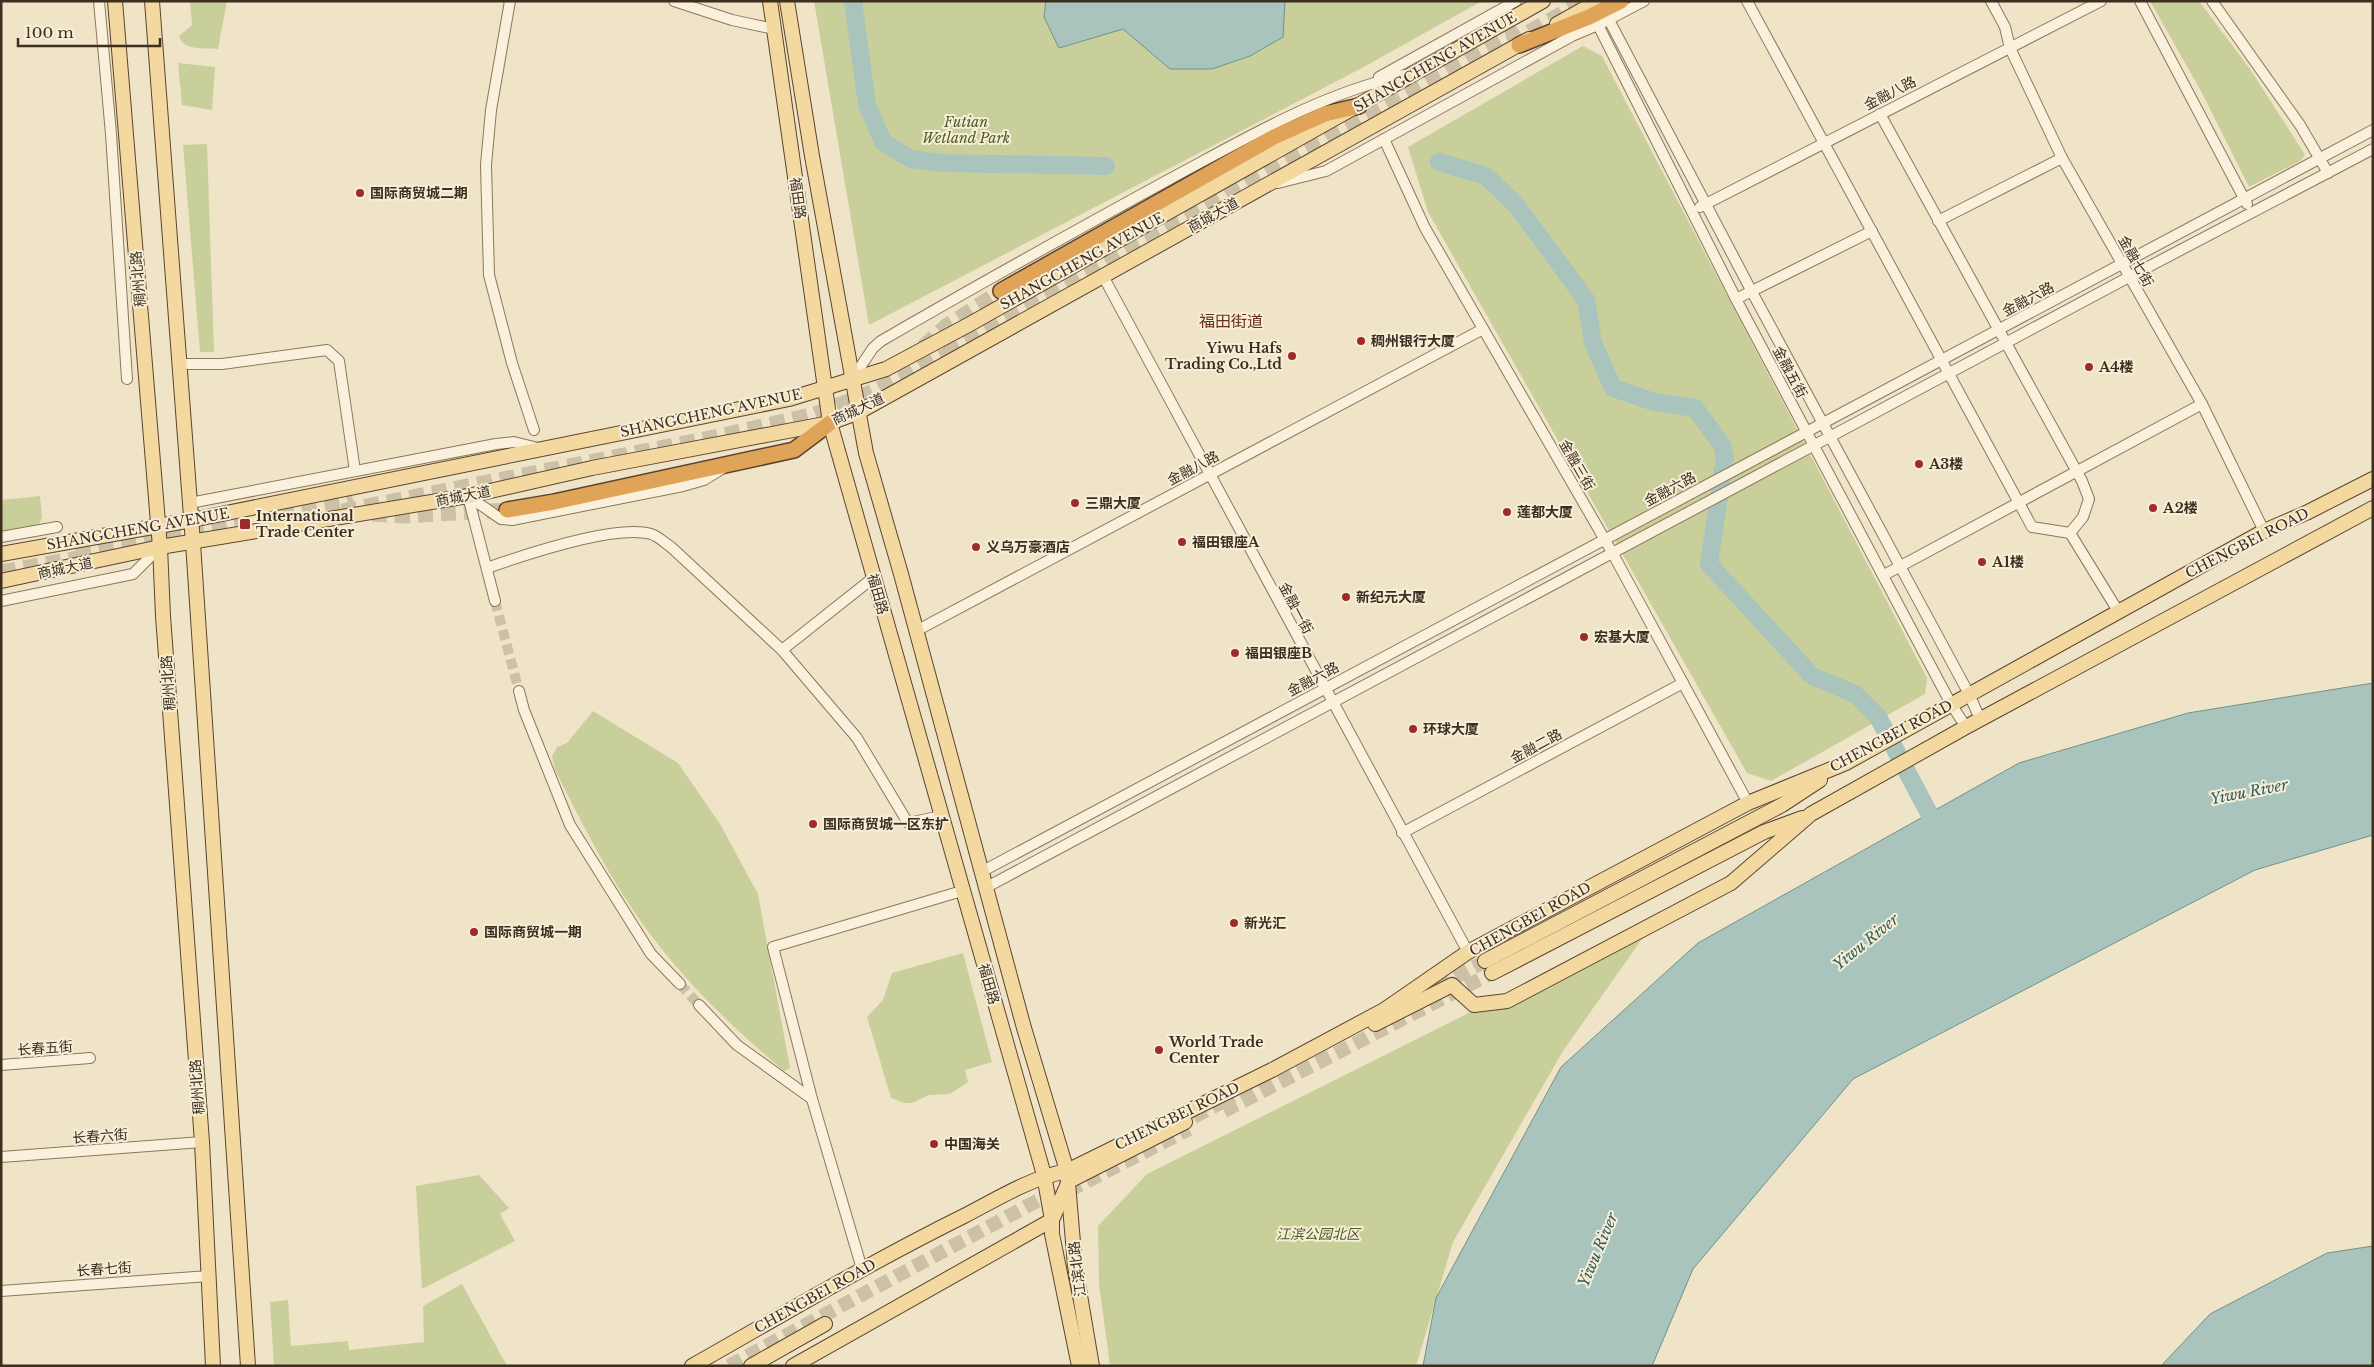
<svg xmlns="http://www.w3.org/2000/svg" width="2374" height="1367" viewBox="0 0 2374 1367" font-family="'Libre Baskerville','Noto Sans SC',serif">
  <rect width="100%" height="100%" fill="#f0e4c8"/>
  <g fill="#c9cf9b">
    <path d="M 190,1 L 227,1 L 218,49 C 205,48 183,51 179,36 L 192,25 Z"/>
    <path d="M 814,1 L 1482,1 L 1360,69 L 869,325 Z"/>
    <path d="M 2150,1 L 2199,1 L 2250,69 L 2302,150 L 2305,155 L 2300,161 L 2249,187 L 2202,93 Z"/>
    <path d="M 1583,46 L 1602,56 L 1927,678 L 1925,694 L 1771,781 L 1747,773 L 1428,212 L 1408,147 Z"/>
    <path d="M 178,63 L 215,67 L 212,110 L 182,105 Z"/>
    <path d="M 207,144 L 214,352 L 200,352 L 183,145 Z"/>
    <path d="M 40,496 L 42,517 L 38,528 L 1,534 L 1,500 Z"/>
    <path d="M 593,711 L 678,763 L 720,824 L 758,894 L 790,1068 L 784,1071 C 728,1024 676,973 635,913 C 604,868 580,819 555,770 L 552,756 L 557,747 L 567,743 Z"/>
    <path d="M 1656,919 L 1563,1051 L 1453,1242 L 1416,1366 L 1110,1366 L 1099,1284 L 1098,1226 L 1147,1174 Z"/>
    <path d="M 963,953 L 992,1062 L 965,1070 L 968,1082 L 950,1094 L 929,1095 L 912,1103 L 904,1103 L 891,1098 L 867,1017 L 883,1000 L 892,973 Z"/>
    <path d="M 479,1175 L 509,1208 L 500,1214 L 515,1241 L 422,1289 L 416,1186 Z"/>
    <path d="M 462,1284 L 507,1366 L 274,1366 L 270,1302 L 288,1300 L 291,1346 L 348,1341 L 349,1350 L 424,1342 L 423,1306 Z"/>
  </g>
  <g fill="#a9c4bc" stroke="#6f938a">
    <path d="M 1046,1 L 1285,1 L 1283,37 L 1250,56 L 1212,69 L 1170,69 L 1123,29 L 1059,48 L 1044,17 Z"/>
    <path d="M 2373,683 L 2373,835 L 2255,870 L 1853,1079 L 1693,1269 L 1652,1366 L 1423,1366 L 1436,1298 L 1561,1067 L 1698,943 L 2019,763 L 2188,713 Z"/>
    <path d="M 2373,1246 L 2373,1366 L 2161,1366 L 2210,1314 L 2327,1253 Z"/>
  </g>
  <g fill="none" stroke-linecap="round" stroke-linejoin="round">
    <g stroke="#a9c4bc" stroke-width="18">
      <path d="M 853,1 L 867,105 L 883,142 L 911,159 L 941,163 L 1106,166"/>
      <path d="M 1439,162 L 1486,176 L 1517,206 L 1586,300 L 1593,343 L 1613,388 L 1654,402 L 1695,408 L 1722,445 L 1725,457 L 1709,564 L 1812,676 L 1855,694 L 1878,717 L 1940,834"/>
    </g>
    <g stroke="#ccc0a6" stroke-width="10" stroke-dasharray="10 5" stroke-linecap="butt">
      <path d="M 495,601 L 519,691"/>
      <path d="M 680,984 L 699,1005"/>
    </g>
    <g stroke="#ccc0a6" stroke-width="14" stroke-dasharray="14 7" stroke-linecap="butt">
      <path d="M 1437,987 L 1485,961"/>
      <path d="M 1224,1111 L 1492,973"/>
      <path d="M 1175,1127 L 1233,1096"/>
      <path d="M 1068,1191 L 1189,1129"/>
      <path d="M 729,1366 L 1074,1181"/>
    </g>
    <g stroke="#ccc0a6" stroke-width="15" stroke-dasharray="15 8" stroke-linecap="butt">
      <path d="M 1509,43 L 1584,1"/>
      <path d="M 923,347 L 946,326 L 1001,291"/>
      <path d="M 943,348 L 1517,28"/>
      <path d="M 342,511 L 710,438 L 815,414 L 879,389 L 960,348"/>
      <path d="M 372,514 L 404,516 L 507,510"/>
      <path d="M 76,552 L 353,500"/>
      <path d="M 1,572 L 88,556"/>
    </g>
    <defs>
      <g id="minor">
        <path d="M 99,1 L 111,134 L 127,379"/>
        <path d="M 510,1 L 491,110 L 486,165 L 489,275 L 512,363 L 534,430"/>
        <path d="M 674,1 L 732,20 L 774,29"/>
        <path d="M 1747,1 L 2032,527 L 2070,533"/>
        <path d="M 1991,1 L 2005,27 L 2010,48 L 2062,158 L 2202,404 L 2264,531"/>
        <path d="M 2140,1 L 2247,204"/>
        <path d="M 2212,1 L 2300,125 L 2328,173"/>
        <path d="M 1609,20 L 1752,292 L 1969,694 L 1980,719"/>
        <path d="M 1598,25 L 1736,299 L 1951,704 L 1966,727"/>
        <path d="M 1379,77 L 1516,1"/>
        <path d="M 1880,114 L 2082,481 L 2089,499 L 2083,517 L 2070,533 L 2118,611"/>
        <path d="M 1384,139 L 1425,228 L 1613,554 L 1748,803"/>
        <path d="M 1278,183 L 1326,171 L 1572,36 L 1598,25 L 1644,1"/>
        <path d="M 1700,207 L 2101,1"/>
        <path d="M 1938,221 L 2062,158"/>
        <path d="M 1103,276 L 1468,952"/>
        <path d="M 1736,299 L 1872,231"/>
        <path d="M 179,364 L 222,364 L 327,350 L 339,361 L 355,471"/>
        <path d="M 853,378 L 873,348 L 881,341 C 976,286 1071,233 1168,180 C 1245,139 1319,94 1405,75"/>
        <path d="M 468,496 L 501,519 L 512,520 L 683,486 L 704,480 L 722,469"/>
        <path d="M 468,496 L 495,601"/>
        <path d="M 190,503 L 496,444 L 514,442 L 538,448"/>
        <path d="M 1,537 L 57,527"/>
        <path d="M 487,568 C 524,555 615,524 651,534 C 658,536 665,543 671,547 L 782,650 L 857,738 L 908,823 L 941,816"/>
        <path d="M 1884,575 L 2202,404"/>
        <path d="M 1,601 L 133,574 L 160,547"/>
        <path d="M 916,631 L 1483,329"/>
        <path d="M 782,650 L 873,578"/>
        <path d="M 519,691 L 524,710 L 570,825 L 651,954 L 680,984"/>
        <path d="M 1402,833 L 1683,683"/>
        <path d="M 981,872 L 2373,130"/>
        <path d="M 985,888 L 2129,277 L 2373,149"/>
        <path d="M 699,1005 L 737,1045 L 812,1099"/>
        <path d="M 1,1065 L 90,1058"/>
        <path d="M 1,1157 L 202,1142"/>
        <path d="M 862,1269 L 812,1099 L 773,947 L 962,891"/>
        <path d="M 1,1291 L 209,1276"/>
      </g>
      <g id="major">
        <path d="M 115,1 L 160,547 L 163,616 L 202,1142 L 213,1366"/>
        <path d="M 152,1 L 193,543 L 248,1366"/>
        <path d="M 770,1 L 830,423 L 1044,1175 L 1052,1220 L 1052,1234 L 1079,1366"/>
        <path d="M 787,1 L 812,156 L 866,453 L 901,574 L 1024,1028 L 1067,1171 L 1075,1266 L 1092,1366"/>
        <path d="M 1557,24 L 1598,1"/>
        <path d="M 1,554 L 192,520 L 789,399 L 886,369 L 970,324 L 1543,1"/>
        <path d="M 1,581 L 160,547 L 468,496 L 592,468 L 830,423 L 859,412 L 1529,39"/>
        <path d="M 1485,961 L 1782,805 L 1820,780"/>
        <path d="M 1492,973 L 1764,832 L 1802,818"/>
        <path d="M 1375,1024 L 1452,985 L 1474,1005 L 1507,1001 L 1731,883 L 1811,814 L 1966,727 L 2373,508"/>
        <path d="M 692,1366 C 782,1315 871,1262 964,1216 C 997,1199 1030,1178 1067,1171 L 1272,1070 L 1384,1010 L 1468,952 L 1748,803 L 1846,763 L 2264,531 L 2306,513 L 2373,479"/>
        <path d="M 751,1366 L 825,1324"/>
        <path d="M 793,1366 L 1052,1220 L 1069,1181 L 1185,1122"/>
      </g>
      <g id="highway">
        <path d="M 1519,45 L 1589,17 L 1621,1"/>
        <path d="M 1001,291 L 1274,137 L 1325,114 L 1359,106"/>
        <path d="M 507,510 L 554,502 L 794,450 L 830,423"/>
      </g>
    </defs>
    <use href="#minor" stroke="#8d765c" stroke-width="12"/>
    <use href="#major" stroke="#5b4430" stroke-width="16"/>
    <use href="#highway" stroke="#5b4430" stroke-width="18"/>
    <use href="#minor" stroke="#faf1dc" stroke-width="10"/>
    <use href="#major" stroke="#f3d9a0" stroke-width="14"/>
    <use href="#highway" stroke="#e0a458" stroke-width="15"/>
  </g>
  <g fill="#9e2a2b" stroke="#f7eed8" stroke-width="2">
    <circle cx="360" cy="193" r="5"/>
    <circle cx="1361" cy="341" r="5"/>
    <circle cx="1292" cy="356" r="5"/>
    <circle cx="2089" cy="367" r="5"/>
    <circle cx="1919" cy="464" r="5"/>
    <circle cx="1075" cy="503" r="5"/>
    <circle cx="2153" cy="508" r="5"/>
    <circle cx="1507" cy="512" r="5"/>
    <rect x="239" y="518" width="12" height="12" rx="2.5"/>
    <circle cx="1182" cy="542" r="5"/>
    <circle cx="976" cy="547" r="5"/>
    <circle cx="1982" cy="562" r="5"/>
    <circle cx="1346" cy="597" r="5"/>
    <circle cx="1584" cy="637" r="5"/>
    <circle cx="1235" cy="653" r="5"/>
    <circle cx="1413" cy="729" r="5"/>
    <circle cx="813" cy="824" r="5"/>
    <circle cx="1234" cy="923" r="5"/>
    <circle cx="474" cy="932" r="5"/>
    <circle cx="1159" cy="1050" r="5"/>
    <circle cx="934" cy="1144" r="5"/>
  </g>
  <g text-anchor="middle" stroke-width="4" stroke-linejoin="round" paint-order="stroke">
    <g font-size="14" fill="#3d2e20" stroke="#f7eed8">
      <text transform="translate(1435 62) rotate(-30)" y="5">SHANGCHENG AVENUE</text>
      <text transform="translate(1890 93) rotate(-27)" y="5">金融八路</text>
      <text transform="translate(798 198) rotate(82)" y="5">福田路</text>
      <text transform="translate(1213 215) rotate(-29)" y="5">商城大道</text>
      <text transform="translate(1082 261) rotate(-29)" y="5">SHANGCHENG AVENUE</text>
      <text transform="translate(2136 261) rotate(61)" y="5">金融七街</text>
      <text transform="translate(138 279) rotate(-95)" y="5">稠州北路</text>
      <text transform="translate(2028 299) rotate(-28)" y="5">金融六路</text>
      <text transform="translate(1790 372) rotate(62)" y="5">金融五街</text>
      <text transform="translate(858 409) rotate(-25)" y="5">商城大道</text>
      <text transform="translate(711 413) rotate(-12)" y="5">SHANGCHENG AVENUE</text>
      <text transform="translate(1577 465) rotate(60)" y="5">金融三街</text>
      <text transform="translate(1193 468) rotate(-28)" y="5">金融八路</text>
      <text transform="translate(1670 489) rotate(-28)" y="5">金融六路</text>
      <text transform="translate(463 496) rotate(-11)" y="5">商城大道</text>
      <text transform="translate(138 529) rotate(-10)" y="5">SHANGCHENG AVENUE</text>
      <text transform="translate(2247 543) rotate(-27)" y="5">CHENGBEI ROAD</text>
      <text transform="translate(65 568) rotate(-12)" y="5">商城大道</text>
      <text transform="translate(878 594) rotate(74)" y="5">福田路</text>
      <text transform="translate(1296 608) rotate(62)" y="5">金融一街</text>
      <text transform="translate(1313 679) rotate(-28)" y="5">金融六路</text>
      <text transform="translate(168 683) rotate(-94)" y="5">稠州北路</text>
      <text transform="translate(1891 736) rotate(-28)" y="5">CHENGBEI ROAD</text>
      <text transform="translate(1536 746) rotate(-28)" y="5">金融二路</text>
      <text transform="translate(1530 919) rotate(-29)" y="5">CHENGBEI ROAD</text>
      <text transform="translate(989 984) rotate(74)" y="5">福田路</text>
      <text transform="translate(45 1048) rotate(-4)" y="5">长春五街</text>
      <text transform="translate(197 1087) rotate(-94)" y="5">稠州北路</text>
      <text transform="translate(1177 1116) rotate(-26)" y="5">CHENGBEI ROAD</text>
      <text transform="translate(100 1136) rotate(-4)" y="5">长春六街</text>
      <text transform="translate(104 1269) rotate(-4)" y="5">长春七街</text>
      <text transform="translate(1077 1269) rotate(-97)" y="5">江滨北路</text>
      <text transform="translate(815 1296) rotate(-29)" y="5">CHENGBEI ROAD</text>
    </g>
    <g font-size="14" font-style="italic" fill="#4d5a26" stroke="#f7eed8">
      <text x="966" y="127">Futian<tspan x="966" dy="16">Wetland Park</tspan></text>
      <text x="1318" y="1239">江滨公园北区</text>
    </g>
    <g font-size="14" font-weight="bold" fill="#3d2e20" stroke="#f7eed8" text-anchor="start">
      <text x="370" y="198">国际商贸城二期</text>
      <text x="1371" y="346">稠州银行大厦</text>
      <text x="1282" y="353" text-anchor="end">Yiwu Hafs<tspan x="1282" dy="16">Trading Co.,Ltd</tspan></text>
      <text x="2099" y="372">A4楼</text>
      <text x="1929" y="469">A3楼</text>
      <text x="1085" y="508">三鼎大厦</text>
      <text x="2163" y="513">A2楼</text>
      <text x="1517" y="517">莲都大厦</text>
      <text x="256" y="521">International<tspan x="256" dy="16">Trade Center</tspan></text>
      <text x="1192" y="547">福田银座A</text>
      <text x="986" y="552">义乌万豪酒店</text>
      <text x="1992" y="567">A1楼</text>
      <text x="1356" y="602">新纪元大厦</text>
      <text x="1594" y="642">宏基大厦</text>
      <text x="1245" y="658">福田银座B</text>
      <text x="1423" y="734">环球大厦</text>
      <text x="823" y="829">国际商贸城一区东扩</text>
      <text x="1244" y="928">新光汇</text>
      <text x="484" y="937">国际商贸城一期</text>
      <text x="1169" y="1047">World Trade<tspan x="1169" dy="16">Center</tspan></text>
      <text x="944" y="1149">中国海关</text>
    </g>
    <g font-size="15" font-style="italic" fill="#2f5d5a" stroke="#f7eed8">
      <text transform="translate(2249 792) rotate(-11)" y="5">Yiwu River</text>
      <text transform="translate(1866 942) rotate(-39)" y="5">Yiwu River</text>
      <text transform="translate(1598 1250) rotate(-67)" y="5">Yiwu River</text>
    </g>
    <g font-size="16" fill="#6b2e1e" stroke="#f7eed8">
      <text x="1231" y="327">福田街道</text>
    </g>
  </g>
  <rect width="2374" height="1367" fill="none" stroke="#3d2e20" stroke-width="5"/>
  <path d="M18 38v8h142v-8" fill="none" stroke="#3d2e20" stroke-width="2.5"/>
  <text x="25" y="38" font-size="15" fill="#3d2e20" stroke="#f7eed8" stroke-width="4" paint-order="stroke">100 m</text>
</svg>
